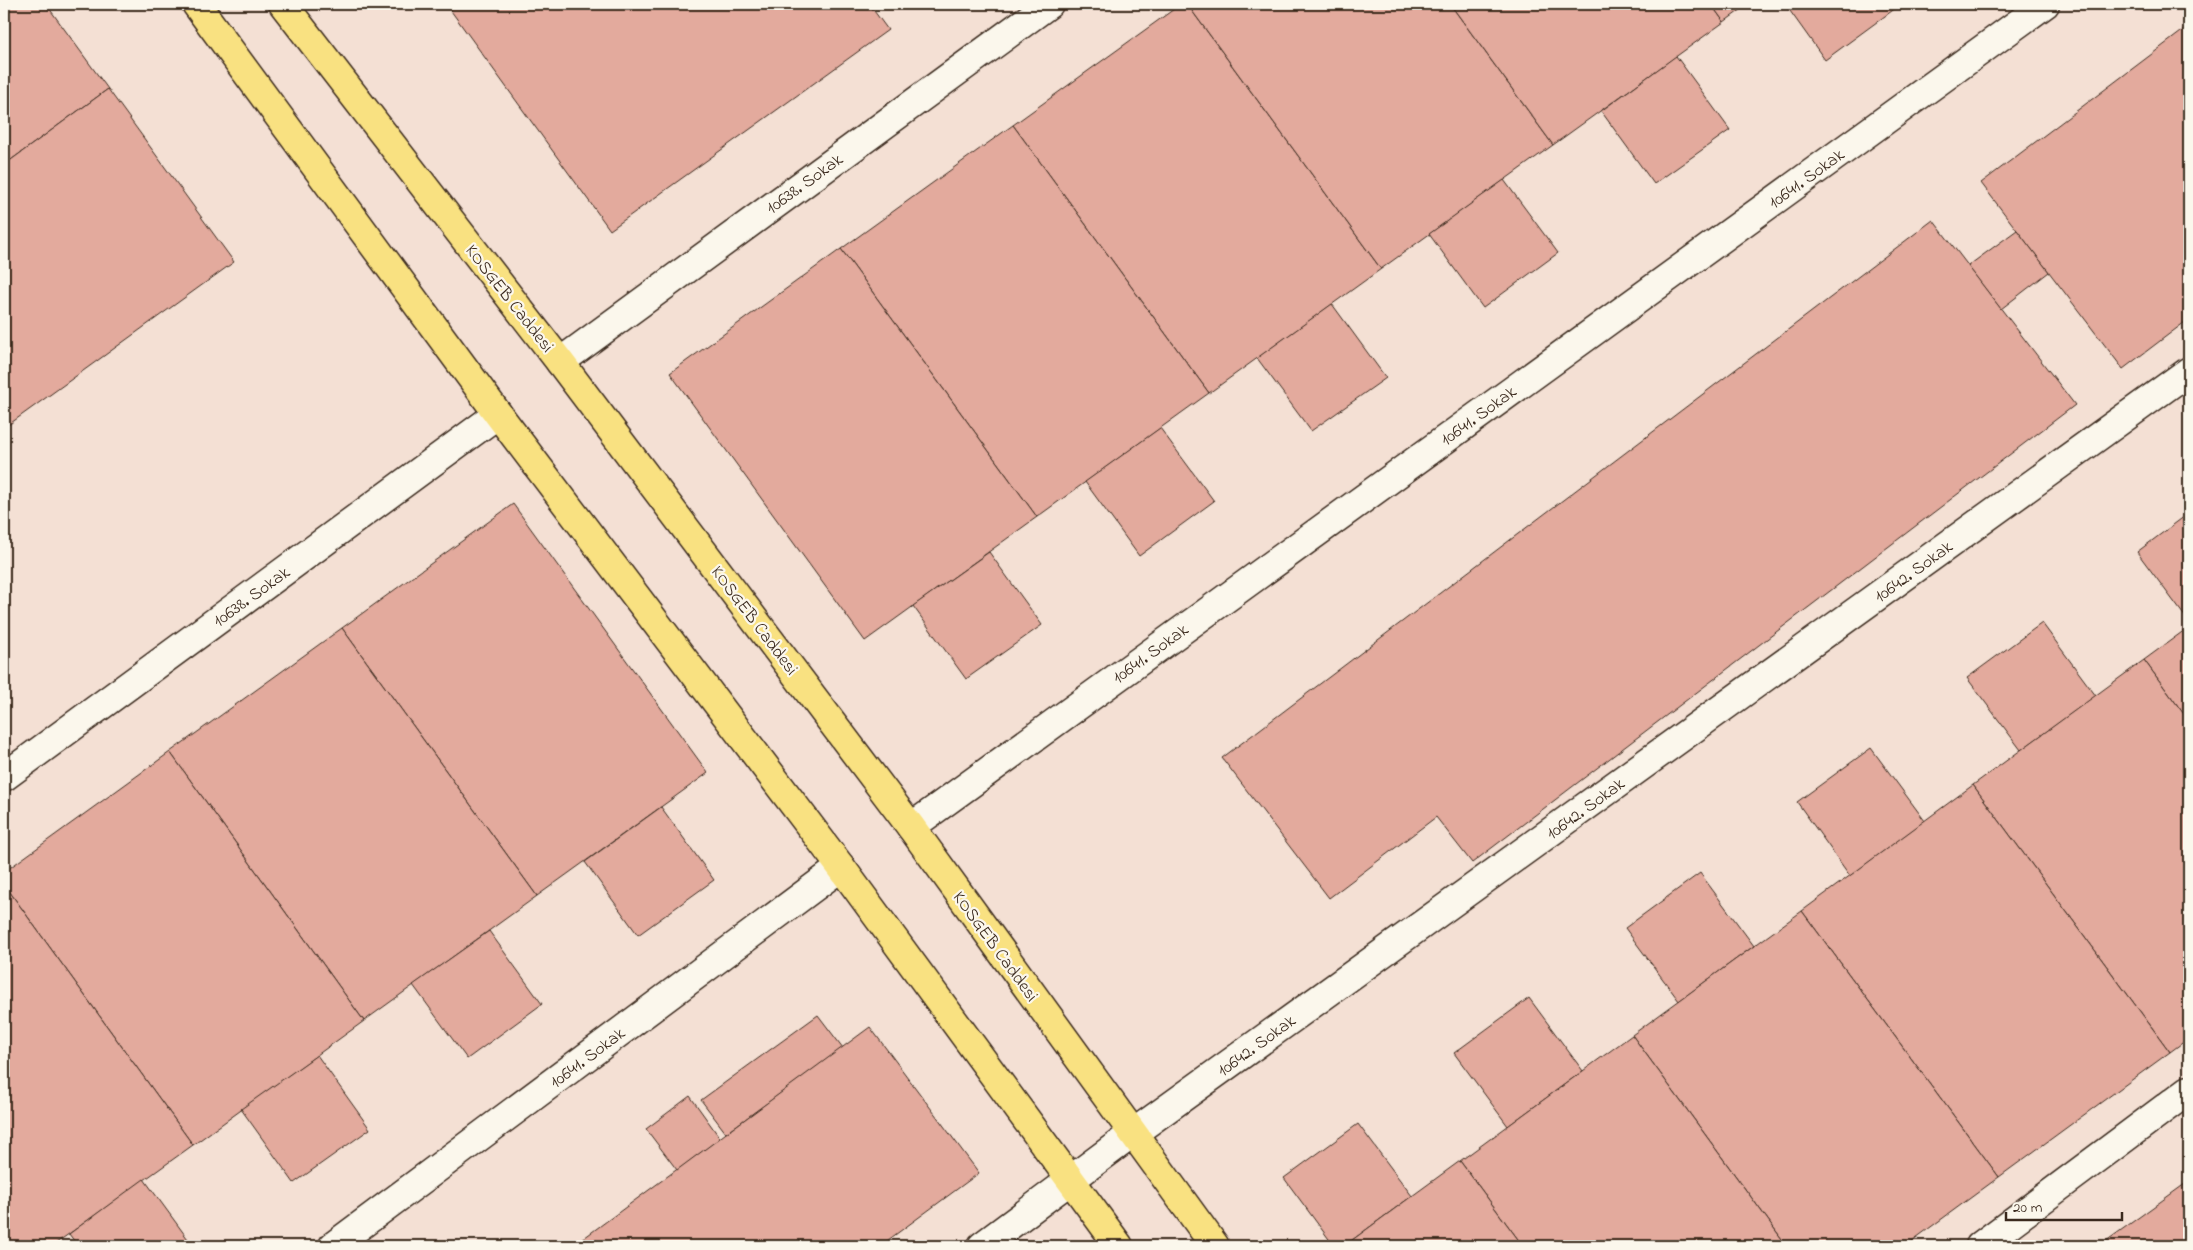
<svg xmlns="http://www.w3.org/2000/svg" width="2193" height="1250" viewBox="0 0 2193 1250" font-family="'Indie Flower',sans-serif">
  <rect width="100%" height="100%" fill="#fbf7ec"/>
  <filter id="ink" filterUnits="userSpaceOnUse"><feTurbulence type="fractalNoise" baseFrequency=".02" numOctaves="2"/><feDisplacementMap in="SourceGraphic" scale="10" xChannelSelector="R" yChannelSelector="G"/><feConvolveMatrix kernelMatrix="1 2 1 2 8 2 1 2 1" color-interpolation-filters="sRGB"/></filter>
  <g filter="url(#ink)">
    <rect fill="#f4e0d4" x="4" y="4" width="2185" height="1242"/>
    <g fill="#e3aa9d" stroke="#3b2a1e">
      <path d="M 4,4 L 46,4 L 108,89 L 4,165 Z"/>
      <path d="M 446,4 L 869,4 L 888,30 L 610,230 Z"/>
      <path d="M 1181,4 L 1187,4 L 1381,269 L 1209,393 L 1013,125 Z"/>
      <path d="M 1187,4 L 1450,4 L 1553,145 L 1381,269 Z"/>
      <path d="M 1450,4 L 1711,4 L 1724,22 L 1553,145 Z"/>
      <path d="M 1711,4 L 1749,4 L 1724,22 Z"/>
      <path d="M 1785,4 L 1899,4 L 1900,5 L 1825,60 Z"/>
      <path d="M 2189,26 L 2189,319 L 2123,369 L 1981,183 Z"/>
      <path d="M 1676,56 L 1730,130 L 1654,184 L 1601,111 Z"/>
      <path d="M 108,89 L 234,262 L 4,428 L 4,165 Z"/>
      <path d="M 1013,125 L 1209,393 L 1037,517 L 841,249 Z"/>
      <path d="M 1504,180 L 1558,253 L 1483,308 L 1429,234 Z"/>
      <path d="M 1933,220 L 2075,405 L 1472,863 L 1436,817 L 1329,898 L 1222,758 Z"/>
      <path d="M 2017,230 L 2049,272 L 2001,309 L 1968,266 Z"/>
      <path d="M 841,249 L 1037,517 L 865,641 L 670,373 Z"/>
      <path d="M 1332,304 L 1386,378 L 1311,431 L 1257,358 Z"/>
      <path d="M 1160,428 L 1214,501 L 1139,556 L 1085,482 Z"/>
      <path d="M 513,504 L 708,773 L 537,896 L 342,628 Z"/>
      <path d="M 2189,513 L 2189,622 L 2137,552 Z"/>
      <path d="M 989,552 L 1042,625 L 966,679 L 913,606 Z"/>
      <path d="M 2042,623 L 2096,696 L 2021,750 L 1967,678 Z"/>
      <path d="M 2189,627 L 2189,721 L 2144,660 Z"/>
      <path d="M 342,628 L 537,896 L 364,1021 L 170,752 Z"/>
      <path d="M 2144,660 L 2189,721 L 2189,1038 L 2170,1052 L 1973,785 Z"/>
      <path d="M 1871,748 L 1925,821 L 1850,876 L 1797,802 Z"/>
      <path d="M 170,752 L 364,1021 L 193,1145 L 4,884 L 4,872 Z"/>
      <path d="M 1973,785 L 2170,1052 L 1999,1177 L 1802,911 Z"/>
      <path d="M 661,807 L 714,880 L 638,935 L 585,862 Z"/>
      <path d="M 1700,873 L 1754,946 L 1679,1001 L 1625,928 Z"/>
      <path d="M 4,884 L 193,1145 L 52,1246 L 4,1245 Z"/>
      <path d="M 1802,911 L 1999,1177 L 1905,1246 L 1787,1246 L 1632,1035 Z"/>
      <path d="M 489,931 L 542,1004 L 467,1059 L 413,985 Z"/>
      <path d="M 1529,998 L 1583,1071 L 1508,1126 L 1454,1053 Z"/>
      <path d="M 818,1015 L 843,1048 L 726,1133 L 701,1100 Z"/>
      <path d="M 870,1027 L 979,1173 L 880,1246 L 573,1246 Z"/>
      <path d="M 1632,1035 L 1787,1246 L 1523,1246 L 1460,1161 Z"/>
      <path d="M 317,1055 L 370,1129 L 294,1183 L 241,1109 Z"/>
      <path d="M 690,1096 L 720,1138 L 677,1170 L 646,1129 Z"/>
      <path d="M 1358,1124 L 1412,1196 L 1344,1246 L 1334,1246 L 1284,1178 Z"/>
      <path d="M 1460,1161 L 1523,1246 L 1344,1246 L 1412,1196 Z"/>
      <path d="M 144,1179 L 193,1246 L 78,1246 L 69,1234 Z"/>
      <path d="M 2189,1181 L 2189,1246 L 2104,1246 L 2102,1244 Z"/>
    </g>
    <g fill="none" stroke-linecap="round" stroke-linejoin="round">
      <defs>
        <g id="minor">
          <path d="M 560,362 L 1049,4"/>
          <path d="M 4,777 L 498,414"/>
          <path d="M 911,827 L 2045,4"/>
          <path d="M 333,1246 L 841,867"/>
          <path d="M 982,1246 L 1132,1134 L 2189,371"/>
          <path d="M 1980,1246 L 2189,1090"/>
        </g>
        <g id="major">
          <path d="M 196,4 L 498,414 L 841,867 L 1119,1246"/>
          <path d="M 283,4 L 560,362 L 911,827 L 1215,1246"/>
        </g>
      </defs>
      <use href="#minor" stroke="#3b2a1e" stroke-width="31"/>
      <use href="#major" stroke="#3b2a1e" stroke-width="31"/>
      <use href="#minor" stroke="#fbf7ec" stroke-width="28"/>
      <use href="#major" stroke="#f9e181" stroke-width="28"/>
    </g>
  </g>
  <g text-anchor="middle" stroke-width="4.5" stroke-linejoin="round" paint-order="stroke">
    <g font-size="18" fill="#3b2a1e" stroke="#fbf7ec">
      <text transform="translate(1806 178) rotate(-36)" y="6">10641. Sokak</text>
      <text transform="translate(804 183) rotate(-36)" y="6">10638. Sokak</text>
      <text transform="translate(510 298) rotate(52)" y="6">KOSGEB Caddesi</text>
      <text transform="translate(1478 415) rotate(-36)" y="6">10641. Sokak</text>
      <text transform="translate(1913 571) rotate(-36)" y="6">10642. Sokak</text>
      <text transform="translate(251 596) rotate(-36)" y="6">10638. Sokak</text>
      <text transform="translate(755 620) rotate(53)" y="6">KOSGEB Caddesi</text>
      <text transform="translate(1150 653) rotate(-36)" y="6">10641. Sokak</text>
      <text transform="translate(1585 808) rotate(-36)" y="6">10642. Sokak</text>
      <text transform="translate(996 946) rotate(54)" y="6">KOSGEB Caddesi</text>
      <text transform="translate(1256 1045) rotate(-36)" y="6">10642. Sokak</text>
      <text transform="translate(587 1057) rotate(-37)" y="6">10641. Sokak</text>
    </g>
  </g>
  <rect width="2193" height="1250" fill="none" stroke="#fbf7ec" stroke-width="20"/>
  <rect x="10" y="10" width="2173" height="1230" fill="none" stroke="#3b2a1e" stroke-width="2" filter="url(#ink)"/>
  <path d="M2006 1212v8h116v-8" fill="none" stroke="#3b2a1e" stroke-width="2.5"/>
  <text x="2013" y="1212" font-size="15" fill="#3b2a1e" stroke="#fbf7ec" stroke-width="4" paint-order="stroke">20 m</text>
</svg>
